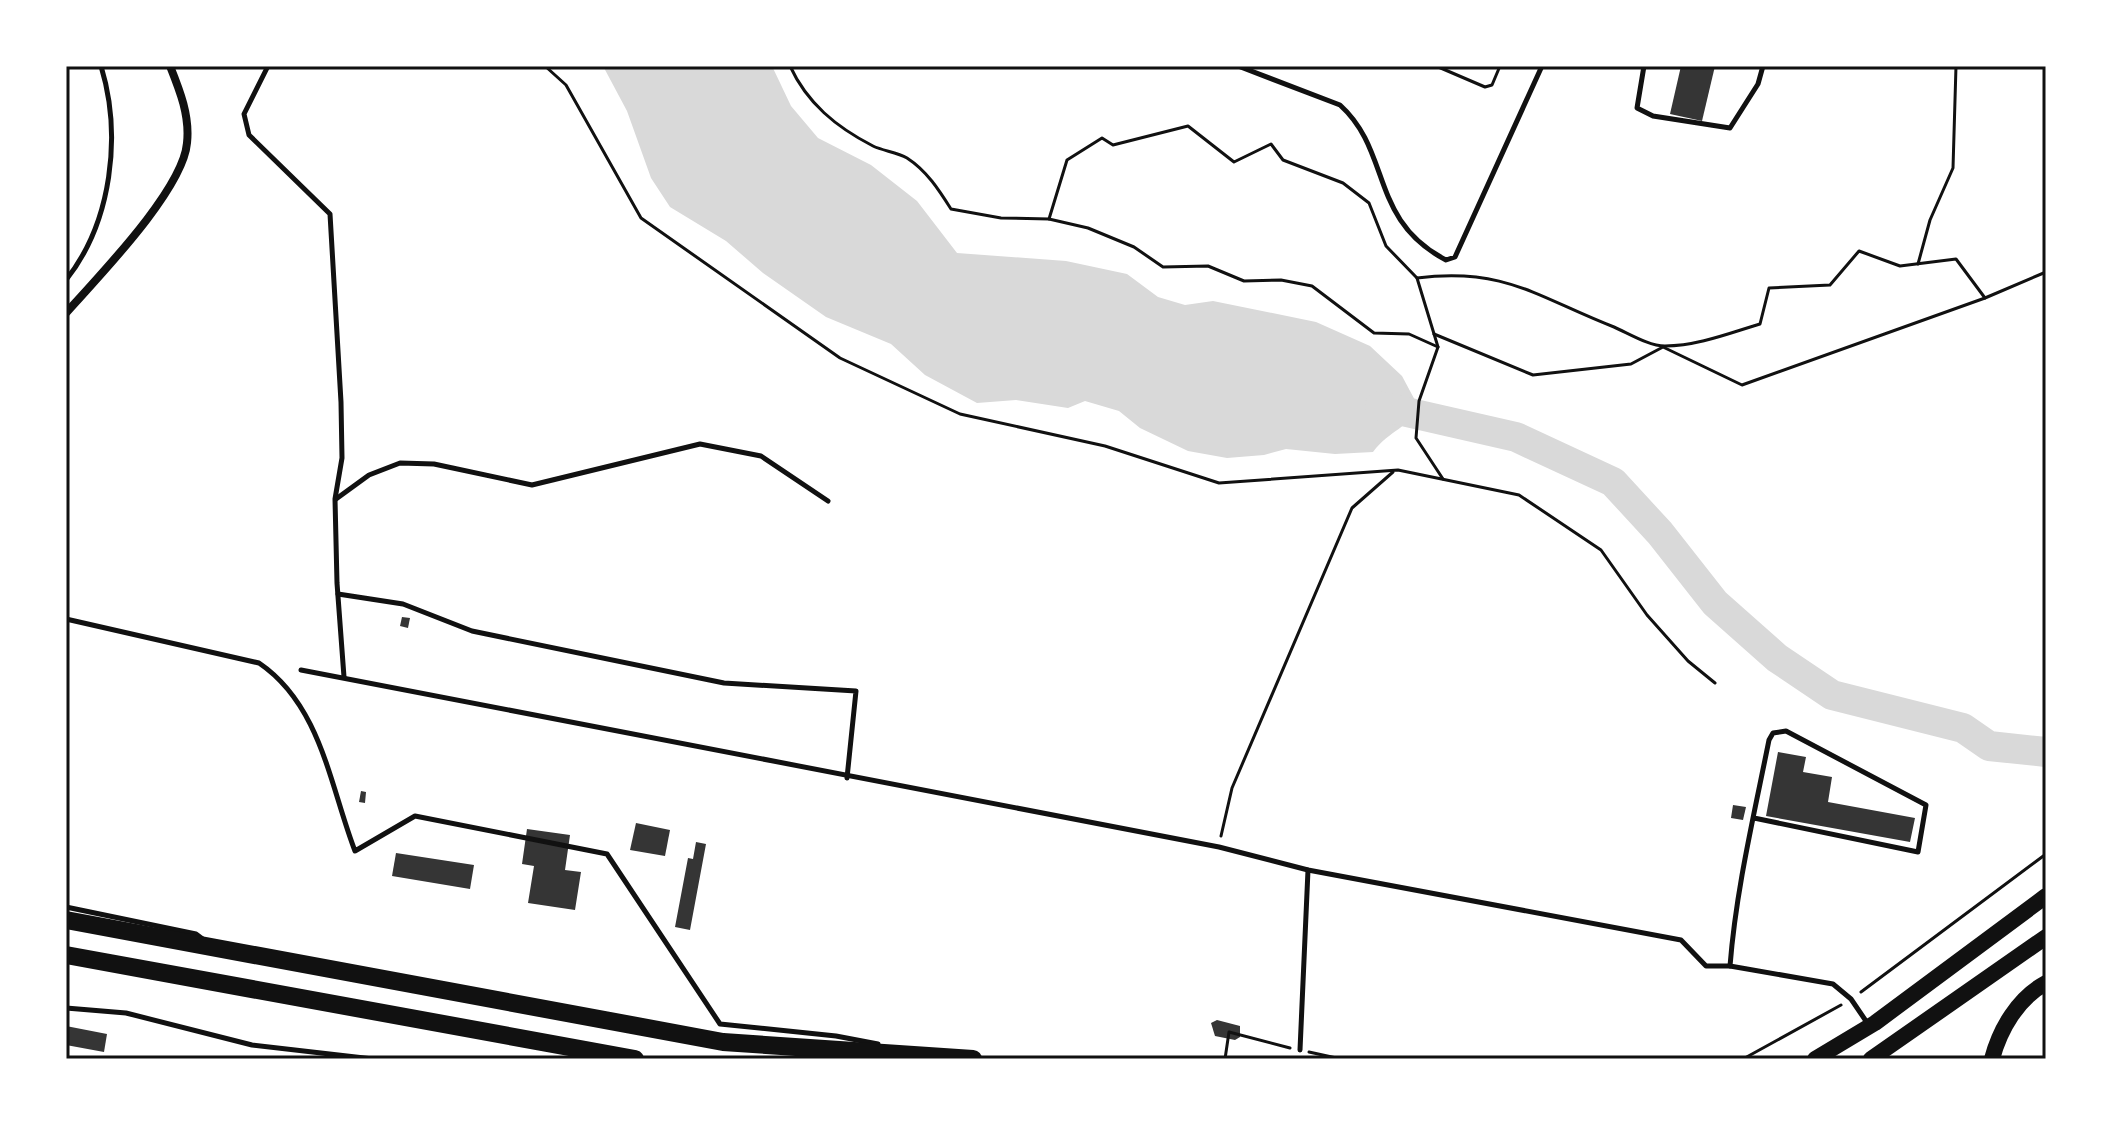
<svg xmlns="http://www.w3.org/2000/svg" width="2112" height="1125" viewBox="0 0 2112 1125" font-family="Arial,sans-serif">
  <rect width="100%" height="100%" fill="#fff"/>
  <path fill="#d9d9d9" d="M 603,66 L 772,66 L 791,106 L 818,138 L 871,165 L 917,201 L 957,253 L 1066,261 L 1127,274 L 1158,297 L 1185,305 L 1213,301 L 1316,322 L 1370,346 L 1402,376 L 1417,404 C 1409,430 1390,429 1373,452 L 1335,454 L 1286,449 L 1264,455 L 1227,458 L 1188,451 L 1140,428 L 1119,411 L 1085,401 L 1068,408 L 1016,400 L 977,403 L 925,375 L 891,344 L 826,317 L 763,273 L 726,241 L 670,207 L 651,178 L 627,111 Z"/>
  <g fill="none" stroke-linecap="round" stroke-linejoin="round">
    <path stroke="#d9d9d9" stroke-width="30" d="M 1380,406 L 1516,437 L 1613,482 L 1660,533 L 1715,603 L 1777,658 L 1832,695 L 1963,728 L 1989,746 L 2046,752"/>
  </g>
  <g fill="#353535">
    <path d="M 1681,66 L 1715,66 L 1702,121 L 1670,114 Z"/>
    <path d="M 402,617 L 410,618 L 408,628 L 400,626 Z"/>
    <path d="M 1778,752 L 1806,757 L 1803,772 L 1832,777 L 1828,802 L 1915,818 L 1910,842 L 1766,816 Z"/>
    <path d="M 361,791 L 366,792 L 365,803 L 359,802 Z"/>
    <path d="M 1733,805 L 1746,807 L 1743,820 L 1731,818 Z"/>
    <path d="M 636,823 L 670,830 L 665,856 L 630,850 Z"/>
    <path d="M 527,829 L 570,835 L 565,870 L 581,872 L 575,910 L 528,903 L 534,866 L 522,864 Z"/>
    <path d="M 696,842 L 706,844 L 690,930 L 675,927 L 688,858 L 693,859 Z"/>
    <path d="M 396,853 L 474,865 L 470,889 L 392,876 Z"/>
    <path d="M 1217,1020 L 1240,1026 L 1240,1037 L 1235,1040 L 1215,1036 L 1211,1023 Z"/>
    <path d="M 66,1026 L 107,1034 L 104,1052 L 66,1045 Z"/>
  </g>
  <g fill="none" stroke-linecap="round" stroke-linejoin="round">
    <g stroke="#111" stroke-width="3">
      <path d="M 545,66 L 566,85 L 641,218 L 840,358 L 960,414 L 1105,446 L 1219,483 L 1398,470 L 1519,495 L 1601,550 L 1647,615 L 1688,661 L 1715,683"/>
      <path d="M 790,66 C 807,103 836,127 873,146 C 883,151 897,152 907,158 C 927,171 939,190 951,209 L 1001,218 L 1049,219 L 1088,228 L 1134,247 L 1163,267 L 1208,266 L 1244,281 L 1281,280 L 1312,286 L 1374,333 L 1409,334 L 1438,347"/>
      <path d="M 1436,66 L 1485,87 L 1492,85 L 1500,66"/>
      <path d="M 1049,219 L 1067,160 L 1102,138 L 1113,145 L 1188,126 L 1234,162 L 1271,144 L 1283,160 L 1343,183 L 1369,203 L 1386,246 L 1417,278 C 1505,267 1537,297 1614,327 C 1628,333 1649,346 1665,346 C 1697,346 1730,333 1760,324 L 1769,288 L 1830,285 L 1859,251 L 1900,266 L 1956,259 L 1985,298"/>
      <path d="M 1918,264 L 1930,220 L 1953,168 L 1956,66"/>
      <path d="M 1417,278 L 1438,347 L 1419,401 L 1416,438 L 1443,479"/>
      <path d="M 1434,334 L 1533,375 L 1631,364 L 1663,347 L 1742,385 L 1985,298 L 2046,272"/>
      <path d="M 1221,836 L 1232,788 L 1352,508 L 1393,472"/>
      <path d="M 1861,992 L 2046,854"/>
      <path d="M 1309,1052 L 1341,1059"/>
      <path d="M 1225,1059 L 1229,1032 L 1290,1048"/>
      <path d="M 1743,1059 L 1841,1005"/>
    </g>
    <g stroke="#111" stroke-width="5">
      <path d="M 268,66 L 244,114 L 249,135 L 330,214 L 341,402 L 342,458 L 335,499 L 337,583 L 344,677"/>
      <path d="M 1238,66 L 1340,105 C 1392,152 1369,220 1446,260 L 1455,257 L 1542,66"/>
      <path d="M 1644,66 L 1637,108 L 1653,116 L 1730,128 L 1758,84 L 1763,66"/>
      <path d="M 66,280 C 112,222 122,135 101,66"/>
      <path d="M 336,499 L 369,475 L 400,463 L 434,464 L 532,485 L 700,444 L 761,456 L 828,501"/>
      <path d="M 338,594 L 403,604 L 472,631 L 724,683 L 856,691 L 847,778"/>
      <path d="M 66,619 L 259,663 C 321,705 330,786 355,851 L 415,816 L 607,854 L 720,1024 L 836,1036 L 878,1044"/>
      <path d="M 301,670 L 1219,847 L 1308,870 L 1681,940 L 1706,966 L 1730,966"/>
      <path d="M 1754,818 L 1918,852 L 1926,805 L 1786,731 L 1773,733 L 1769,740 C 1754,815 1736,890 1730,966 L 1833,984 L 1851,999 L 1868,1024"/>
      <path d="M 66,907 L 196,934 L 204,940"/>
      <path d="M 66,1008 L 126,1013 L 252,1045 L 373,1059"/>
      <path d="M 1300,1050 L 1308,870"/>
    </g>
    <path stroke="#111" stroke-width="8" d="M 66,313 C 98,277 183,190 187,143 C 190,116 180,91 170,66"/>
    <g stroke="#111" stroke-width="16">
      <path d="M 1815,1059 L 1875,1023 L 2046,896"/>
      <path d="M 1871,1059 L 2046,937"/>
      <path d="M 1992,1059 C 2000,1029 2018,998 2046,983"/>
    </g>
    <g stroke="#111" stroke-width="18">
      <path d="M 66,920 L 723,1042 L 973,1059"/>
      <path d="M 66,955 L 635,1059"/>
    </g>
  </g>
  <rect width="2112" height="1125" fill="none" stroke="#ffffff" stroke-width="136"/>
  <rect x="68" y="68" width="1976" height="989" fill="none" stroke="#111" stroke-width="3"/>
</svg>
